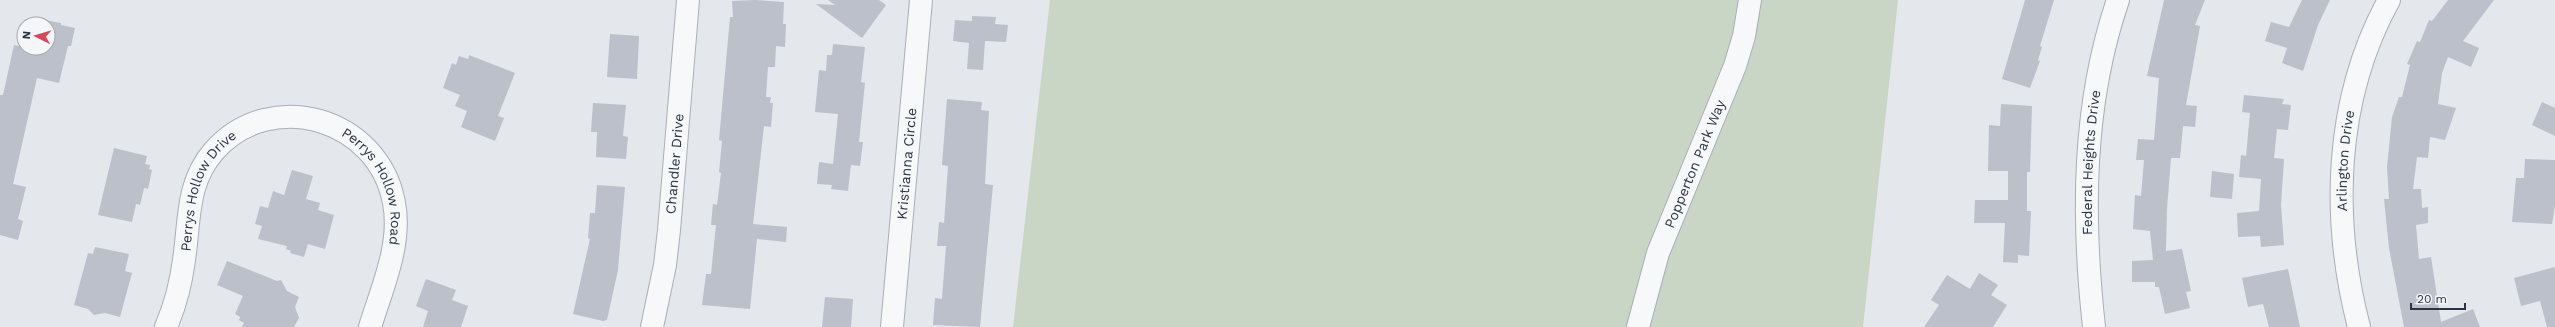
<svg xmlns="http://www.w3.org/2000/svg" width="2555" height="327" viewBox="0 0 2555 327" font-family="'Work Sans',sans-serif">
  <rect width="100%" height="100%" fill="#e4e7ec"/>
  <path fill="#c9d6c5" d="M 1050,0 L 1898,0 L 1863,327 L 1013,327 Z"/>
  <g fill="#bbc0ca">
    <path d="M 755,0 L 784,2 L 783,24 L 786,24 L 785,47 L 776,46 L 775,67 L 768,67 L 766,97 L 771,97 L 770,103 L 773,103 L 771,127 L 764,126 L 753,224 L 787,227 L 786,242 L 757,239 L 750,309 L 702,305 L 706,274 L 711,274 L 716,225 L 711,225 L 713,204 L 717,205 L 721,173 L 719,172 L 722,141 L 719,140 L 730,17 L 733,17 L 732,1 Z"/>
    <path d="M 828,0 L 879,0 L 886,5 L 862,38 L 816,4 L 835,5 Z"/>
    <path d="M 2025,0 L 2054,0 L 2040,46 L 2042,47 L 2038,60 L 2040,61 L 2030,88 L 2002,79 Z"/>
    <path d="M 2164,0 L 2205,0 L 2195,25 L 2200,26 L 2186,105 L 2197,106 L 2195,127 L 2183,126 L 2180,158 L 2171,158 L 2167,209 L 2166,251 L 2182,249 L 2191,291 L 2186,292 L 2190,308 L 2165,314 L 2159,287 L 2155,287 L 2155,282 L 2132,282 L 2132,261 L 2153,260 L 2150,231 L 2133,229 L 2135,195 L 2141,196 L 2144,160 L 2136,160 L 2138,139 L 2154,140 L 2159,78 L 2147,76 Z"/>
    <path d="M 2302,0 L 2330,0 L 2318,25 L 2303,71 L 2282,63 L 2287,48 L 2265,41 L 2271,22 L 2289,27 Z"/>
    <path d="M 2448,0 L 2494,0 L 2463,41 L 2479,48 L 2471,67 L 2448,57 L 2442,73 L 2438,104 L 2456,108 L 2445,140 L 2430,137 L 2428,158 L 2417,157 L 2413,189 L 2421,189 L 2422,208 L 2428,207 L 2428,223 L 2416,225 L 2419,259 L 2431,257 L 2441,322 L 2473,309 L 2480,327 L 2404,327 L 2389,248 L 2384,199 L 2389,199 L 2387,167 L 2392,117 L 2399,97 L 2402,97 L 2410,65 L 2407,64 L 2417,41 L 2420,42 L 2429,20 L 2432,21 Z"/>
    <path d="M 972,16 L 996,17 L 995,24 L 1008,25 L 1006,42 L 985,41 L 983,70 L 967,69 L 969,43 L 953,41 L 955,20 L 972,21 Z"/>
    <path d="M 33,18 L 61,23 L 61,25 L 75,28 L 71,46 L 68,46 L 59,83 L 37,78 L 13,184 L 26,187 L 18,219 L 23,221 L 18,240 L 0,235 L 0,95 L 3,95 L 14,45 L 19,46 L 21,34 L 24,35 L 24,48 L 48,48 L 48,24 L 31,24 Z"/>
    <path d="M 610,34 L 639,36 L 637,79 L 607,77 Z"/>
    <path d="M 833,44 L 865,47 L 861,82 L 865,83 L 859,142 L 863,142 L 860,166 L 851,165 L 848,191 L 831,189 L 832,185 L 817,184 L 819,162 L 833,164 L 838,114 L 815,112 L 819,70 L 826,71 L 827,55 L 832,55 Z"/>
    <path d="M 469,55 L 515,73 L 498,116 L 504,118 L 495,141 L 461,127 L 467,111 L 455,106 L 460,95 L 443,88 L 452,63 L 456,65 L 459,56 L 468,59 Z"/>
    <path d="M 2244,95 L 2284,99 L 2282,104 L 2291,105 L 2288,130 L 2277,129 L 2274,158 L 2284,159 L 2281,205 L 2284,245 L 2261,247 L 2260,236 L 2238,237 L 2237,213 L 2259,211 L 2261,179 L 2239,177 L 2241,155 L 2246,156 L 2250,113 L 2242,112 Z"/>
    <path d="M 947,99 L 982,102 L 981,110 L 989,111 L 985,184 L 993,185 L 980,327 L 933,325 L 935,298 L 942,299 L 946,246 L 937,246 L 939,222 L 944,223 L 948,166 L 942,165 Z"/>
    <path d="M 2542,102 L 2555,108 L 2555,136 L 2532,125 Z"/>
    <path d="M 593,103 L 626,105 L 623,136 L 628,137 L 626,159 L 596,157 L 597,132 L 591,132 Z"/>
    <path d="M 2001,104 L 2032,106 L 2030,172 L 2027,172 L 2027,211 L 2031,211 L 2029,256 L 2018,255 L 2018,263 L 2003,262 L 2005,223 L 1974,223 L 1975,200 L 2008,200 L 2008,171 L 1988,171 L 1989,125 L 2000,126 Z"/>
    <path d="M 114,148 L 147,156 L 145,164 L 150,165 L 149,169 L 152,170 L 148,189 L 144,188 L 140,205 L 136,204 L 132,222 L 98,215 Z"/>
    <path d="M 2525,159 L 2555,160 L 2555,206 L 2552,224 L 2512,222 L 2516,178 L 2524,178 Z"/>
    <path d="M 292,170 L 313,176 L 306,199 L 320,203 L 318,210 L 334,215 L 325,249 L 308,244 L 304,257 L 290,253 L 291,251 L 286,249 L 287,246 L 258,239 L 262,226 L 255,224 L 260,206 L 268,208 L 273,191 L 284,195 Z"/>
    <path d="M 2212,171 L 2234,174 L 2232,199 L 2210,197 Z"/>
    <path d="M 597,185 L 625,187 L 618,270 L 607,320 L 603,321 L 573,314 L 590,239 L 588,238 L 590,213 L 595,213 Z"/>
    <path d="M 95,247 L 129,254 L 125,271 L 132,273 L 120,317 L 105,313 L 94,315 L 88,309 L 74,305 L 88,253 L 93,254 Z"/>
    <path d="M 227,261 L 277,281 L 281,280 L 287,291 L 299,297 L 295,307 L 299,318 L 294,327 L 242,327 L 244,323 L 239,320 L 240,317 L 235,314 L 243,296 L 217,285 Z"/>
    <path d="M 2555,267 L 2555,327 L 2547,327 L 2540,301 L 2521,306 L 2514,278 Z"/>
    <path d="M 2288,269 L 2300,327 L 2269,327 L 2263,304 L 2248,307 L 2242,278 Z"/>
    <path d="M 1979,273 L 1998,285 L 1991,295 L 2007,305 L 1993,327 L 1924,327 L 1939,305 L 1931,300 L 1947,275 L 1970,289 Z"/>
    <path d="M 426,279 L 456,290 L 452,300 L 468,306 L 461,327 L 423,327 L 428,311 L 416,306 Z"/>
    <path d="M 825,297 L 853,299 L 851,327 L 822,327 Z"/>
  </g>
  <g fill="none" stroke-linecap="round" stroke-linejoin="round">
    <defs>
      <g id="minor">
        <path id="s1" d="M 166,327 C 175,306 181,283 184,260 C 190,220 186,183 214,151 C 272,86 379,119 394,203 C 402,244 382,288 370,327"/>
        <path id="s2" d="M 652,327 L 665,265 L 669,230 L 688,0"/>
        <path id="s3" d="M 892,327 L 921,0"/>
        <path id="s4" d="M 1638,327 L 1658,253 L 1735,66 L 1744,36 L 1750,0"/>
        <path id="s5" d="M 2094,327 C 2082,218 2082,105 2118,0"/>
        <path id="s6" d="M 2359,327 C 2331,219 2334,100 2389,0"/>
      </g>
    </defs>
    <use href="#minor" stroke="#a9aeb7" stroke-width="24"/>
    <use href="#minor" stroke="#f7f8fa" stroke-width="22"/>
  </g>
  <g text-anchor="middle" stroke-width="4" stroke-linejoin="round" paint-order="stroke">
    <g font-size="14" fill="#2b3445" stroke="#f4f6f9">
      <text dy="5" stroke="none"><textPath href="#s6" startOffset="168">Arlington Drive</textPath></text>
      <text dy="5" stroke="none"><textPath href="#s5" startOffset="165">Federal Heights Drive</textPath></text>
      <text dy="5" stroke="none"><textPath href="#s3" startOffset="164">Kristianna Circle</textPath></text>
      <text dy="5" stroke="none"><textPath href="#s2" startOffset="165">Chandler Drive</textPath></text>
      <text dy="5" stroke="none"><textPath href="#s4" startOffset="173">Popperton Park Way</textPath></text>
      <text dy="5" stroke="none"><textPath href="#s1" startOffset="393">Perrys Hollow Road</textPath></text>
      <text dy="5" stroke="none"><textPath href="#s1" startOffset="145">Perrys Hollow Drive</textPath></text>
    </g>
  </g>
  <g transform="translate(36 36) rotate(275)"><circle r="19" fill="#f4f6f9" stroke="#a4a8b1"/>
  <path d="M0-3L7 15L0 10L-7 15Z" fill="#d1495b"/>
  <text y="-6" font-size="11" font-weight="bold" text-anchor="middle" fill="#2b3445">N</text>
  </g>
  <path d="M2411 303v6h54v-6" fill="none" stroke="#2b3445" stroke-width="2"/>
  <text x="2417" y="303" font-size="12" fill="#2b3445" stroke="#f4f6f9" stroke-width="3" paint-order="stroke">20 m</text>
</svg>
